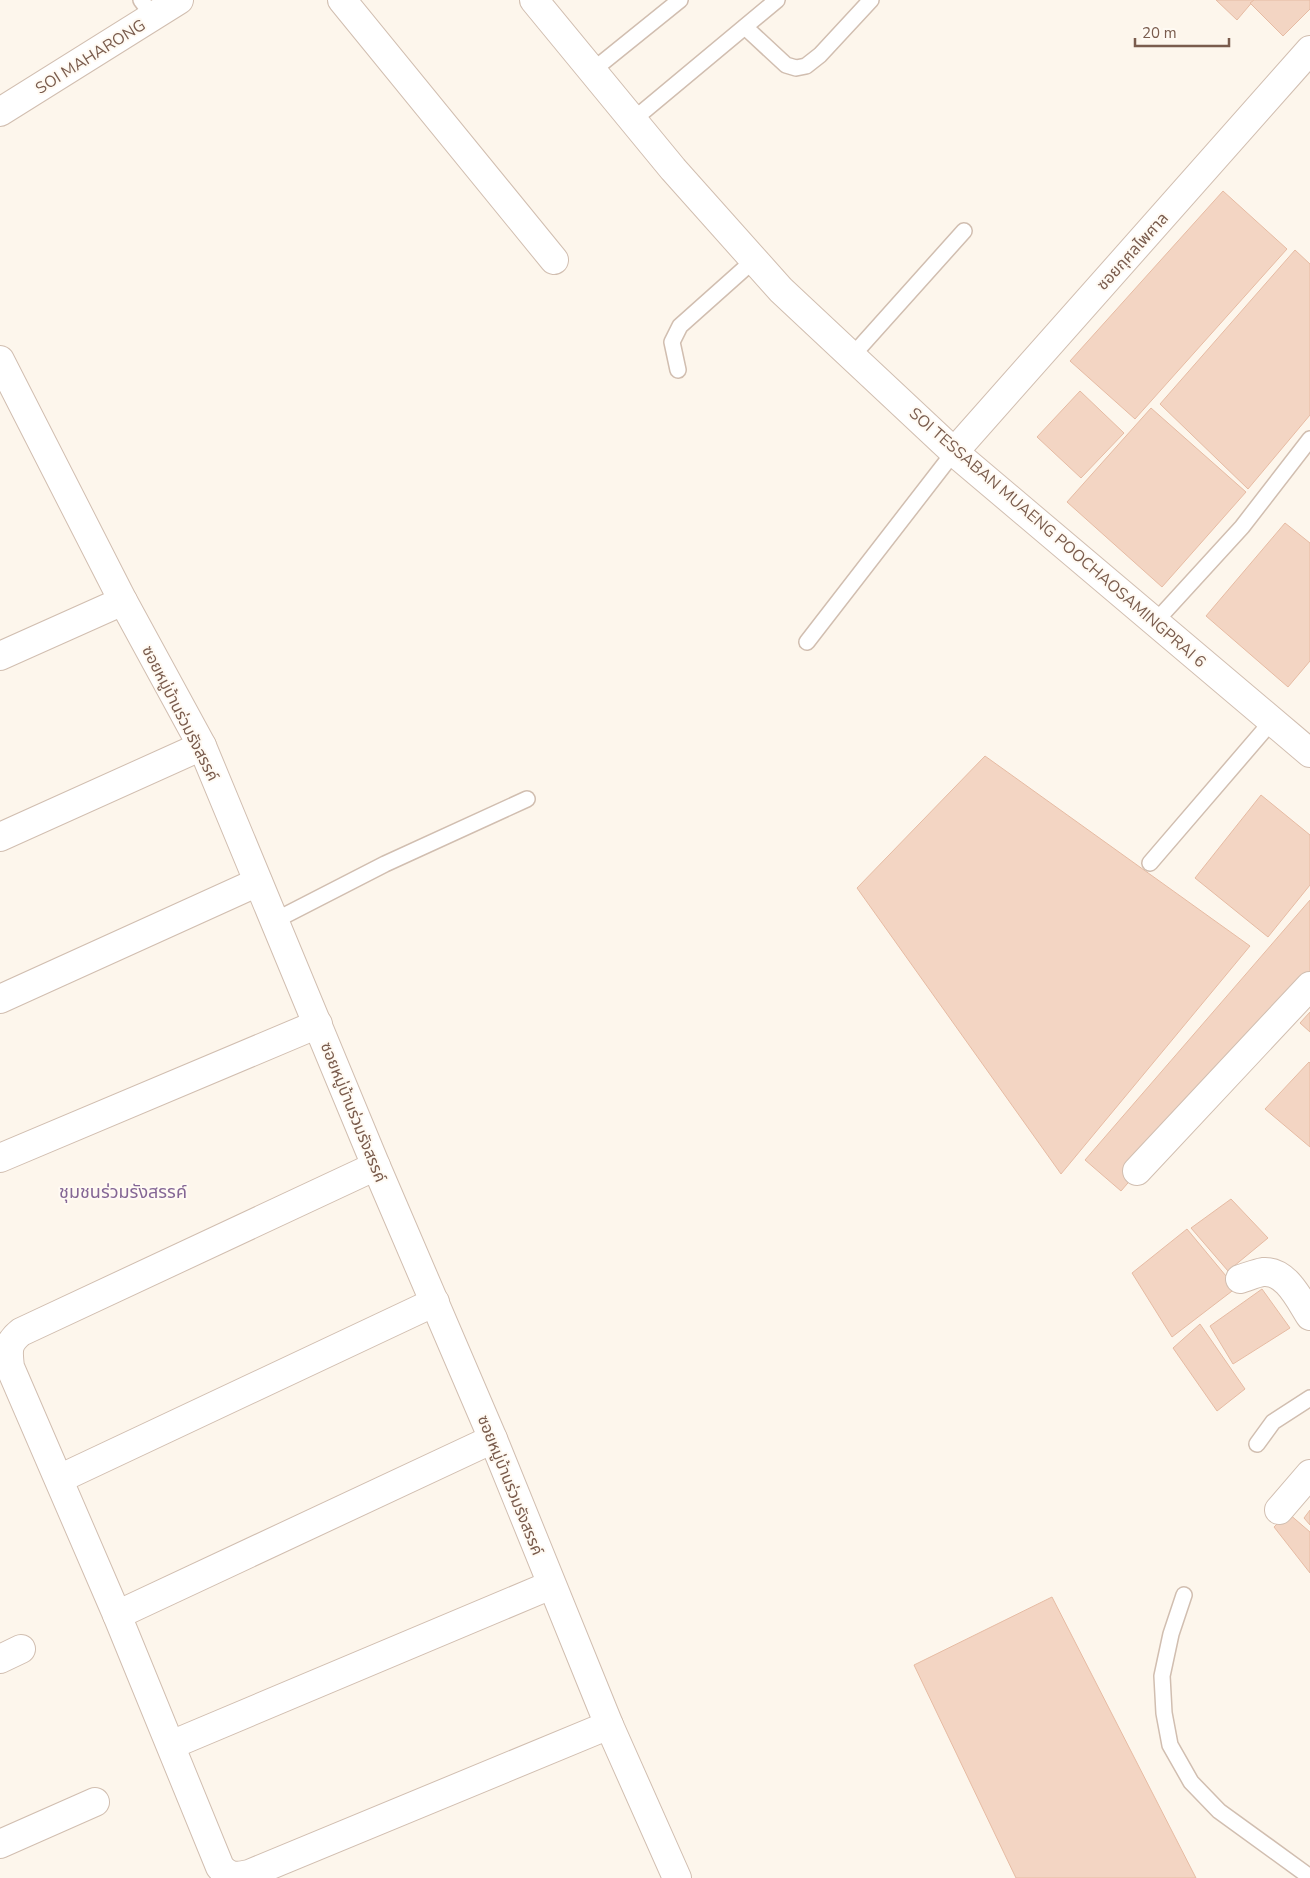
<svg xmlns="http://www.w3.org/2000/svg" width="1310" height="1878" viewBox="0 0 1310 1878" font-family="'Nunito Sans','Noto Sans Thai',sans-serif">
  <rect width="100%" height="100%" fill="#fdf6ec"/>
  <g fill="#f3d5c3" stroke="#e6bba3">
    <path d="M 1216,0 L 1254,0 L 1237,20 Z"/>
    <path d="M 1254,0 L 1310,0 L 1310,9 L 1283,36 L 1250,3 Z"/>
    <path d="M 1223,191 L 1287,249 L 1135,419 L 1070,361 Z"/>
    <path d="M 1295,250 L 1310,264 L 1310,415 L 1248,489 L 1160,404 Z"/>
    <path d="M 1080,391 L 1124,433 L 1081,478 L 1037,437 Z"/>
    <path d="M 1151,408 L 1246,492 L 1162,587 L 1067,502 Z"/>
    <path d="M 1285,523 L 1310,543 L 1310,661 L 1288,687 L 1206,616 Z"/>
    <path d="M 985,756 L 1250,946 L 1061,1174 L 857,888 Z"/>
    <path d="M 1261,795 L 1310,835 L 1310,885 L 1268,937 L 1195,878 Z"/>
    <path d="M 1310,900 L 1310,972 L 1121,1191 L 1085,1160 Z"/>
    <path d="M 1310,1012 L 1310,1032 L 1300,1023 Z"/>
    <path d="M 1309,1062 L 1310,1063 L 1310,1147 L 1265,1109 Z"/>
    <path d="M 1231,1199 L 1268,1238 L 1228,1271 L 1191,1228 Z"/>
    <path d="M 1187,1229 L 1236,1288 L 1172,1337 L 1132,1273 Z"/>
    <path d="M 1262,1289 L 1290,1328 L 1233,1364 L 1210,1326 Z"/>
    <path d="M 1200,1324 L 1245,1389 L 1217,1411 L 1173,1348 Z"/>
    <path d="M 1310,1510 L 1310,1525 L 1304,1518 Z"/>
    <path d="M 1288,1513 L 1310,1532 L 1310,1573 L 1274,1527 Z"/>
    <path d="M 1052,1597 L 1196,1878 L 1016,1878 L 914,1665 Z"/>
  </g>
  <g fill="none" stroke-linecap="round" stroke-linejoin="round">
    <defs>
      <g id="service">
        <path d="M 141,0 L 153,16"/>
        <path d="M 745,27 L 786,65 L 796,68 L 806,66 L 820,55 L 871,0"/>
        <path d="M 592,71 L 680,0"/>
        <path d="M 633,120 L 777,0"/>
        <path d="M 852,356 L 964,231"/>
        <path d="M 678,370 L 672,342 L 680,326 L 754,260"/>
        <path d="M 1156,621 L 1242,527 L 1310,439"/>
        <path d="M 807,642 L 954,452"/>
        <path d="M 1150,863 L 1272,721"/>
        <path d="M 274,921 L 385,864 L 527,799"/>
        <path d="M 1257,1444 L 1273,1422 L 1310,1398"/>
        <path d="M 1184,1595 L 1171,1634 L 1162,1676 L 1164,1713 L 1170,1745 L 1191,1782 L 1219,1811 L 1310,1877"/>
      </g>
      <g id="minor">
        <path d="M 342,0 L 554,260"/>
        <path d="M 0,360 L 123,601 L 202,746 L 376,1166 L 493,1439 L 609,1725 L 677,1878"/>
        <path d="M 954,452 L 1310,50"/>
        <path d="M 0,656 L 123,601"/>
        <path d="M 0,837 L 202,746"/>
        <path d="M 0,999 L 258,882"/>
        <path d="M 0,1158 L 318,1024"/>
        <path d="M 376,1166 L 21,1332 C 7,1343 8,1350 10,1367 L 117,1615 L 220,1867 C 229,1877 236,1877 249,1874 L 609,1725"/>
        <path d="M 1137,1171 L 1310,986"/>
        <path d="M 1240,1279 C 1247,1277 1256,1273 1263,1272 C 1286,1270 1299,1299 1310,1316"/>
        <path d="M 59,1479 L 435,1302"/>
        <path d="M 1279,1510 L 1310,1474"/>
        <path d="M 117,1615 L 493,1439"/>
        <path d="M 0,1659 L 21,1649"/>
        <path d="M 171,1745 L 551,1585"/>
        <path d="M 0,1844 L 95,1802"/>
      </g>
      <g id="tertiary">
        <path d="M 534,0 L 673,169 L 781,290 L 954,452 L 1310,753"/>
        <path d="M 0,112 L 179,0"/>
      </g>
    </defs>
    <use href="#service" stroke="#d1beb0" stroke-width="18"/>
    <use href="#minor" stroke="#d1beb0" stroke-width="30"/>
    <use href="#tertiary" stroke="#d1beb0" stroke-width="30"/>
    <use href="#service" stroke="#fff" stroke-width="15"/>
    <use href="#minor" stroke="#fff" stroke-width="28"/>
    <use href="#tertiary" stroke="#fff" stroke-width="28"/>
  </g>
  <g text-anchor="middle" stroke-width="4" stroke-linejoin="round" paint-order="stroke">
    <g font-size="16" fill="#7a5c4d" stroke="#fffaf3">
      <text transform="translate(90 56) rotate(-32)" y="6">SOI MAHARONG</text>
      <text transform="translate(1132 251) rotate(-48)" y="6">ซอยกุศลไพศาล</text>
      <text transform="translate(1058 537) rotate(41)" y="6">SOI TESSABAN MUAENG POOCHAOSAMINGPRAI 6</text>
      <text transform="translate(181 713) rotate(63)" y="6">ซอยหมู่บ้านร่วมรังสรรค์</text>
      <text transform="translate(354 1112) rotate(68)" y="6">ซอยหมู่บ้านร่วมรังสรรค์</text>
      <text transform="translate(511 1485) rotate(68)" y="6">ซอยหมู่บ้านร่วมรังสรรค์</text>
    </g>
    <g font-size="18" fill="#846695" stroke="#fffaf3">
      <text x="123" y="1198">ชุมชนร่วมรังสรรค์</text>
    </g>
  </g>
  <path d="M1135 38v8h94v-8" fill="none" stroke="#7a5c4d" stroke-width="2.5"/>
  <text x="1142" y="38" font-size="15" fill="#7a5c4d" stroke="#fffaf3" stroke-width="4" paint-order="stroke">20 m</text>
</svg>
